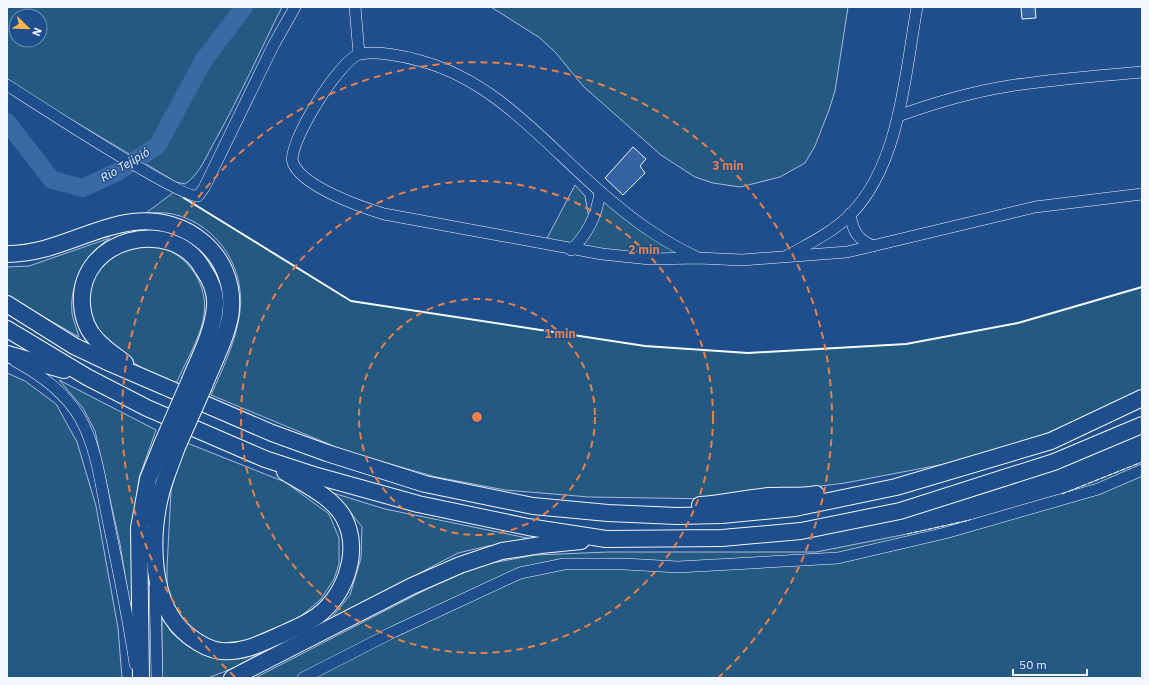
<svg xmlns="http://www.w3.org/2000/svg" width="1149" height="685" viewBox="0 0 1149 685" font-family="'IBM Plex Sans',sans-serif">
  <rect width="100%" height="100%" fill="#1f4e8c"/>
  <g fill="#245a82" stroke="#a8bbd7" fill-rule="evenodd">
    <path d="M 7,7 L 282,7 C 260,51 240,96 216,139 C 206,156 201,173 185,184 L 176,182 L 7,81 ZM 16,16 L 40,16 L 40,40 L 16,40 Z"/>
    <path d="M 491,7 L 848,7 L 835,91 L 829,110 L 815,146 L 805,163 L 780,177 L 740,187 L 713,183 L 695,177 L 661,155 L 583,86 L 556,53 L 540,38 Z"/>
    <path d="M 575,185 L 585,196 L 589,218 L 572,244 L 545,242 Z"/>
    <path d="M 174,192 L 351,301 L 645,346 L 748,353 L 906,344 L 1018,323 L 1142,287 L 1142,392 L 1043,435 L 955,462 L 845,483 L 717,499 L 589,497 L 505,490 L 436,477 L 348,452 L 211,395 C 222,370 234,346 239,318 C 248,272 220,225 173,214 C 164,212 154,213 146,213 Z"/>
    <path d="M 600,197 L 698,258 L 596,250 L 578,243 Z"/>
    <path d="M 110,238 C 86,254 69,284 72,313 C 73,321 77,329 79,337 L 7,296 L 7,267 L 29,266 Z"/>
    <path d="M 135,245 C 142,245 152,243 159,246 C 194,258 213,293 201,328 C 195,347 184,365 176,384 L 142,368 L 103,343 L 90,323 L 87,300 L 96,272 L 114,255 Z"/>
    <path d="M 7,373 L 25,381 L 56,404 L 77,442 L 96,506 L 118,628 L 122,678 L 7,678 Z"/>
    <path d="M 59,380 L 156,430 L 139,478 L 132,535 L 133,624 L 120,544 L 95,431 L 83,408 Z"/>
    <path d="M 187,443 L 285,482 L 329,514 L 339,538 L 339,564 L 334,579 L 321,599 L 300,617 L 247,640 L 228,646 L 197,639 L 179,619 L 167,586 L 167,568 L 171,491 L 179,461 Z"/>
    <path d="M 1142,462 L 1142,678 L 255,678 L 429,588 L 481,565 L 535,555 L 608,552 L 816,552 L 907,534 L 1029,507 Z"/>
    <path d="M 317,488 L 385,509 L 537,540 L 488,546 L 458,553 L 330,620 L 350,595 L 361,558 L 362,527 L 348,509 Z"/>
    <path d="M 162,615 L 171,632 L 187,646 L 206,654 L 238,659 L 261,653 L 231,669 L 208,678 L 162,678 Z"/>
  </g>
  <g fill="none" stroke-linecap="round" stroke-linejoin="round">
    <path stroke="#3b69a3" stroke-width="18" d="M 7,122 L 52,180 L 83,188 L 119,171 L 158,145 L 203,61 L 244,7"/>
  </g>
  <g fill="#3563a3" stroke="#f2f6ff">
    <path d="M 1021,7 L 1035,7 L 1036,18 L 1022,19 Z"/>
    <path d="M 633,147 L 646,159 L 640,166 L 645,173 L 623,195 L 605,178 Z"/>
  </g>
  <g fill="none" stroke-linecap="round" stroke-linejoin="round">
    <defs>
      <g id="minor">
        <path d="M 355,7 L 359,54"/>
        <path d="M 7,85 C 32,101 182,199 198,196 L 204,188 L 273,46 L 295,7"/>
        <path d="M 898,116 C 934,103 971,92 1009,86 C 1053,79 1098,76 1142,72"/>
        <path d="M 850,214 C 853,231 857,239 873,246"/>
        <path d="M 571,250 C 588,234 597,215 600,192"/>
        <path d="M 787,256 C 808,244 833,232 850,215 C 900,165 905,74 917,7"/>
        <path d="M 698,258 C 659,239 634,221 602,193 C 545,144 496,81 421,61 C 404,56 378,51 360,54 C 341,58 286,145 293,163 C 303,187 361,207 384,214 L 602,254 L 650,259 L 698,258 L 742,260 L 847,252 L 1035,207 L 1142,194"/>
        <path d="M 15,361 C 41,375 65,392 80,418 C 97,448 101,486 108,520 C 118,568 128,616 135,664"/>
        <path d="M 155,587 L 157,678"/>
        <path d="M 303,678 L 393,632 L 520,573 L 564,564 L 624,564 L 678,567 L 838,558 L 945,533 L 1098,489 L 1142,470"/>
      </g>
      <g id="highway">
        <path d="M 7,254 C 54,254 88,228 133,222 C 186,215 235,254 231,309 C 230,331 212,365 204,386"/>
        <path d="M 7,304 L 74,346 L 112,364 L 272,433 L 327,453 L 425,484 L 533,506 L 608,513 L 677,516 L 722,515 L 795,508 L 896,487 L 1051,441 L 1142,398"/>
        <path d="M 7,329 L 87,377 L 147,408 L 265,459 L 317,476 L 418,504 L 528,527 L 606,539 L 722,538 L 801,531 L 900,511 L 1054,462 L 1142,425"/>
        <path d="M 7,354 L 64,370"/>
        <path d="M 125,363 C 116,356 105,349 97,340 C 87,330 83,319 82,305 C 77,237 173,215 203,269 C 210,279 216,293 215,306 C 213,332 200,356 190,380"/>
        <path d="M 177,447 C 172,462 165,477 161,493 C 150,537 149,606 189,636 C 198,643 209,650 221,651 C 242,653 260,644 278,636 C 289,631 301,626 311,620 C 344,601 362,552 344,518 C 333,497 304,484 285,472"/>
        <path d="M 700,505 C 723,504 746,498 769,496 C 785,495 800,497 816,494"/>
        <path d="M 141,678 L 139,528 L 148,479 L 163,442"/>
        <path d="M 232,678 L 412,586 L 460,565 L 502,551 L 541,545 L 581,541"/>
      </g>
    </defs>
    <use href="#minor" stroke="#f2f6ff" stroke-width="12"/>
    <use href="#highway" stroke="#f2f6ff" stroke-width="18"/>
    <use href="#minor" stroke="#1f4e8c" stroke-width="11"/>
    <use href="#highway" stroke="#1f4e8c" stroke-width="16"/>
    <defs>
      <g id="highway-bridge">
        <path d="M 163,442 L 190,380"/>
        <path d="M 177,447 L 204,386"/>
      </g>
    </defs>
    <use href="#highway-bridge" stroke="#f2f6ff" stroke-width="18" stroke-linecap="butt"/>
    <use href="#highway-bridge" stroke="#1f4e8c" stroke-width="16"/>
    <g stroke="#f2f6ff" stroke-width="1" stroke-dasharray="5 2" stroke-linecap="butt">
      <path d="M 1062,494 L 1142,462"/>
      <path d="M 907,534 L 970,520"/>
    </g>
    <path stroke="#f2f6ff" stroke-width="2" d="M 184,198 L 351,301 L 645,346 L 748,353 L 906,344 L 1018,323 L 1142,287"/>
    <path stroke="#ffb74d" stroke-width="1" stroke-dasharray="14 3 2 3" stroke-linecap="butt" d="M 1138,678 L 1142,678"/>
  </g>
  <g fill="none" stroke="#ea8049" stroke-width="2" stroke-dasharray="7 5">
    <circle cx="477" cy="417" r="118"/>
    <circle cx="477" cy="417" r="236"/>
    <path d="M235 677A355 355 0 1 1 719 677"/>
  </g>
  <g text-anchor="middle" stroke-width="3" stroke-linejoin="round" paint-order="stroke">
    <g font-size="12" font-style="italic" fill="#f2f6ff" stroke="#1f4e8c">
      <text transform="translate(125 165) rotate(-31)" y="4">Rio Tejipió</text>
    </g>
  </g>
  <circle cx="477" cy="417" r="6" fill="#ea8049" stroke="#1f4e8c" stroke-width="2"/>
  <g font-size="12" text-anchor="middle" font-weight="bold" fill="#ea8049" stroke="#1f4e8c" stroke-width="3" stroke-linejoin="round" paint-order="stroke">
    <text x="728" y="170">3 min</text>
    <text x="644" y="254">2 min</text>
    <text x="560" y="338">1 min</text>
  </g>
  <rect width="1149" height="685" fill="none" stroke="#f2f6ff" stroke-width="16"/>
  <g transform="translate(28 28) rotate(113)"><circle r="19" fill="#1f4e8c" stroke="#7391ba"/>
  <path d="M0-3L7 15L0 10L-7 15Z" fill="#ffb74d"/>
  <text y="-6" font-size="11" font-weight="bold" text-anchor="middle" fill="#f2f6ff">N</text>
  </g>
  <path d="M1013 669v6h74v-6" fill="none" stroke="#f2f6ff" stroke-width="2"/>
  <text x="1019" y="669" font-size="12" fill="#f2f6ff" stroke="#1f4e8c" stroke-width="3" paint-order="stroke">50 m</text>
</svg>
